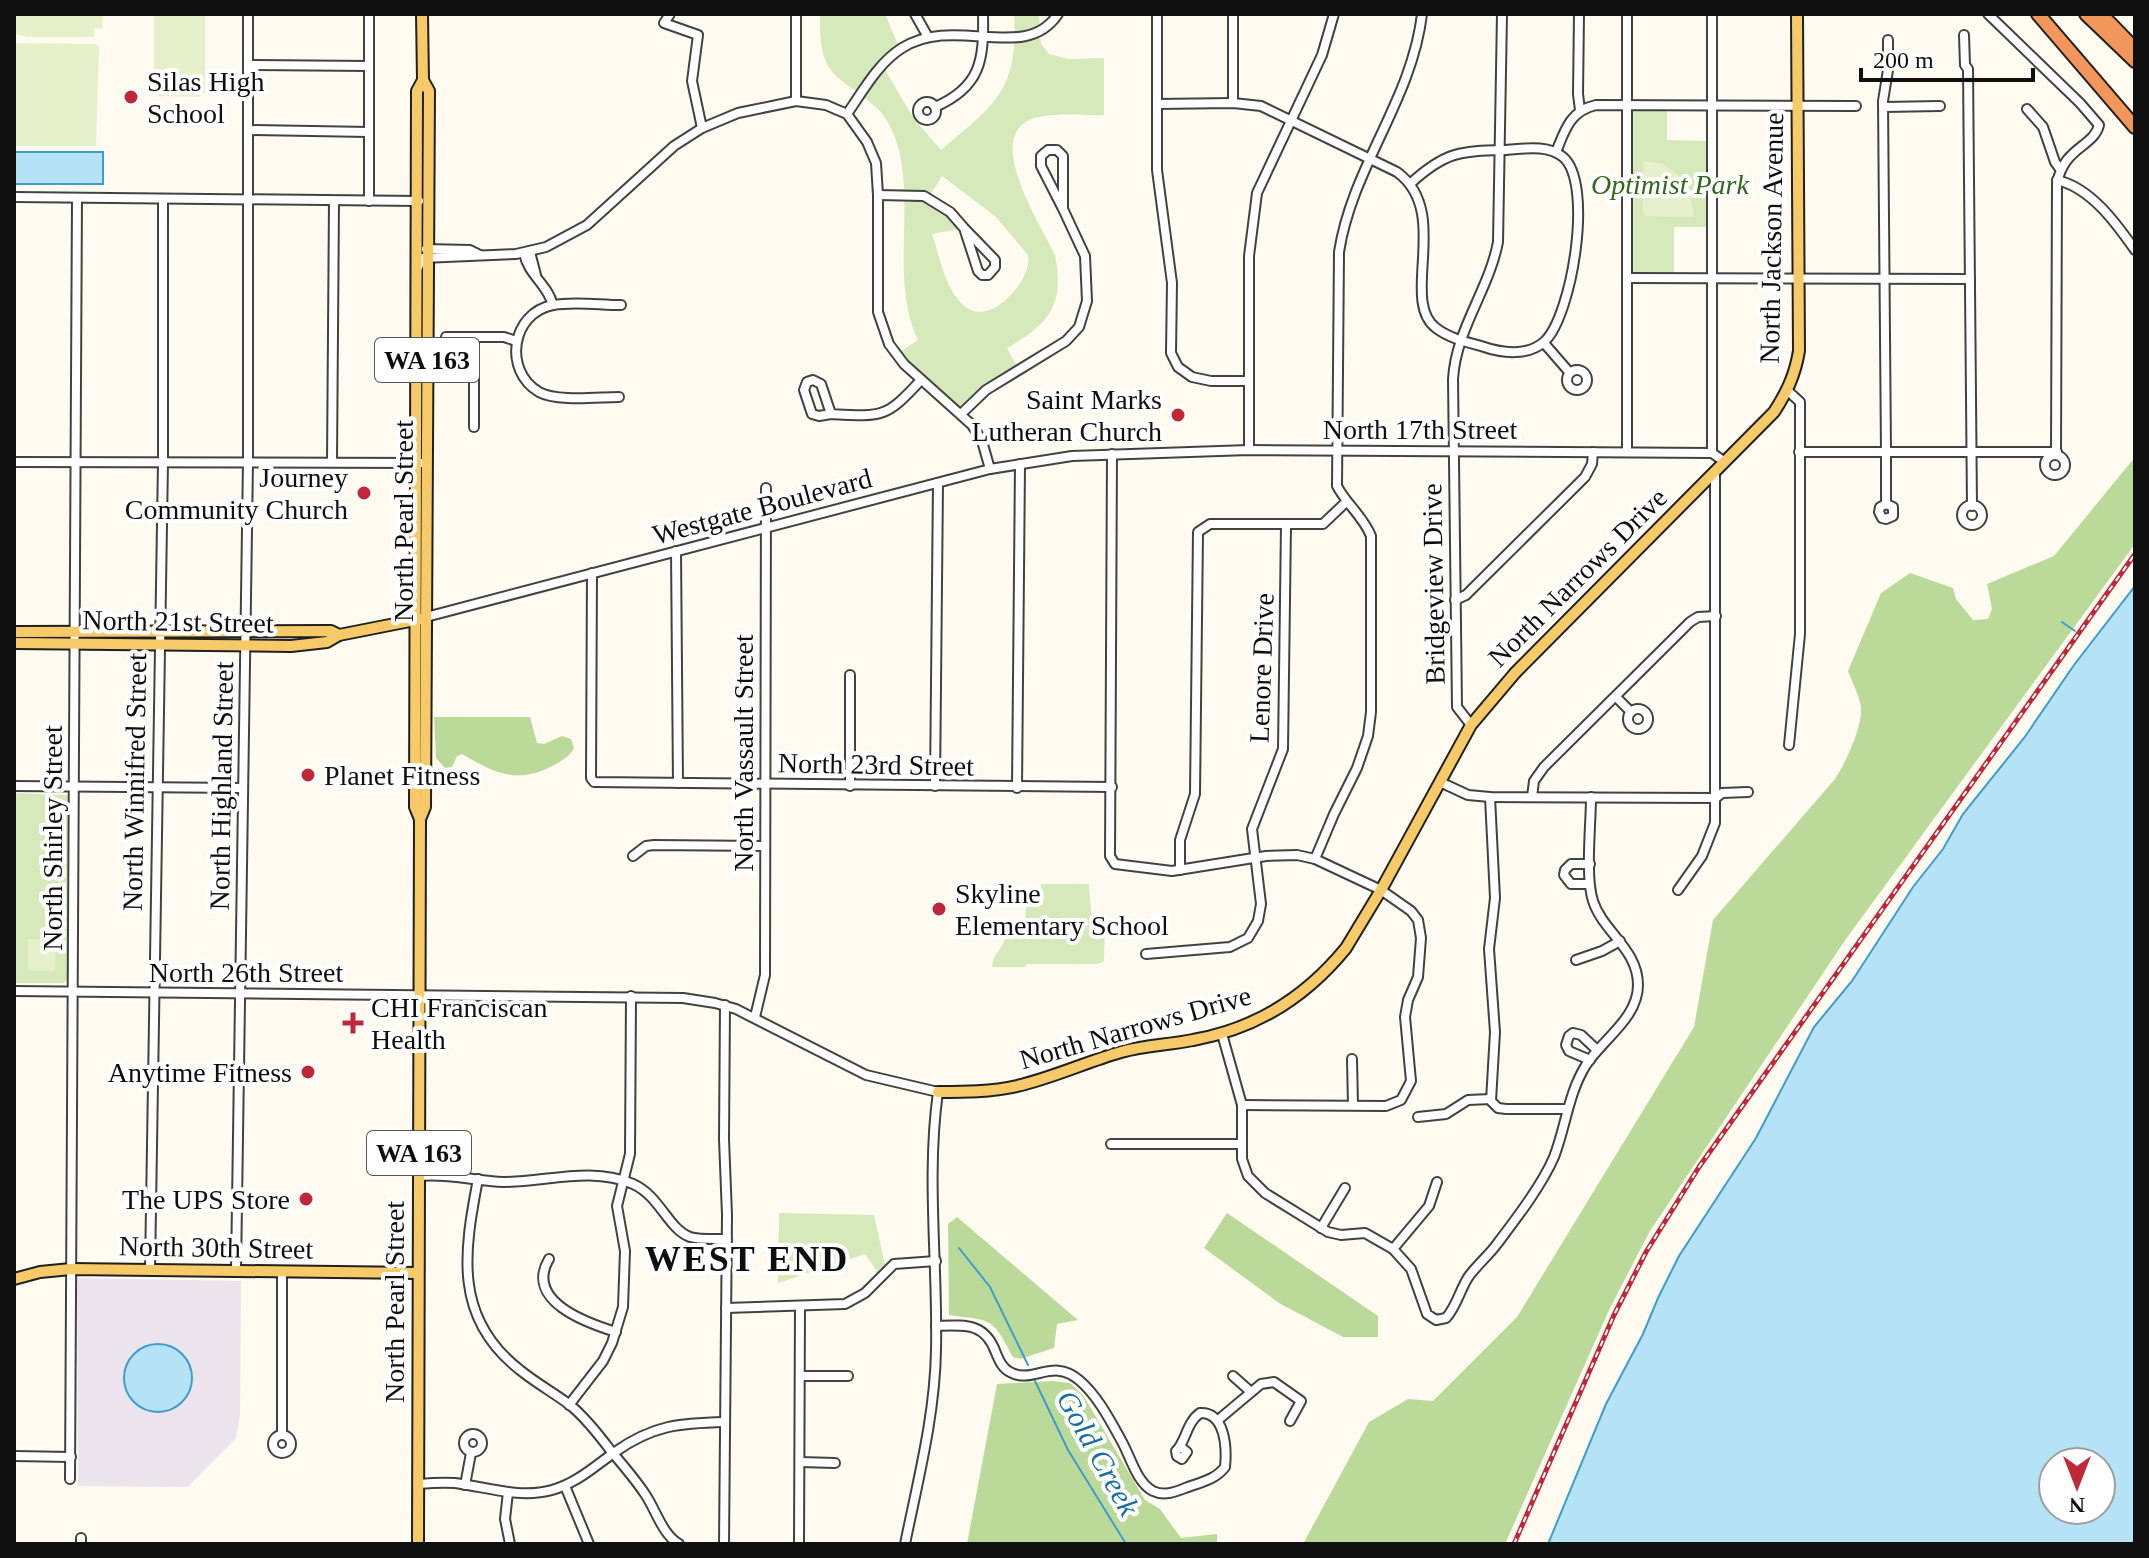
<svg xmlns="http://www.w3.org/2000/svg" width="2149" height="1558" viewBox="0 0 2149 1558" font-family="'Times New Roman',serif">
  <rect width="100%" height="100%" fill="#fffbf1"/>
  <path fill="#ebe4ed" d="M 77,1278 L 241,1281 L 240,1414 L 236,1438 L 188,1487 L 78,1486 Z"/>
  <g fill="#d6e9ba" fill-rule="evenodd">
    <path d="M 820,14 L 885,14 L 899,47 L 881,63 L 914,119 L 941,150 C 994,105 1019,91 1014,14 L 1039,14 L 1041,44 L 1049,54 L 1068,59 L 1104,58 L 1104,115 C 1083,116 1056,112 1035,118 C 980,133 1042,227 1055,255 C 1065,305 1049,324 1007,348 L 1019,370 L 961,414 L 895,355 L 918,340 C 884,271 928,170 880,111 C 837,71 819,82 820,14 ZM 942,176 L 995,216 L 1028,255 C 1033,279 992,326 967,308 C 946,293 940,258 932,234 L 964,228 L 929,197 Z"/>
    <path d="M 1635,109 L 1667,110 L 1667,140 L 1709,141 L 1709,227 L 1674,227 L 1674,275 L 1632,274 L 1631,113 Z"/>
    <path d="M 14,793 L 68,795 L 67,980 L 64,983 L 14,983 Z"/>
    <path d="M 1041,884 L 1089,884 L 1092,926 L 1105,927 L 1104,961 L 1098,964 L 1027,964 L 1025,967 L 992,967 C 993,953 1003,949 1006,936 L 1025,936 L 1026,903 L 1031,903 L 1032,898 L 1036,898 L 1041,892 Z"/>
    <path d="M 779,1213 L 874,1215 L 885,1265 L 877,1271 L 865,1254 L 778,1283 Z"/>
  </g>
  <g fill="#bbda9a">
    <path d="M 2135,457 L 2135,544 L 1846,939 L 1650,1231 L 1610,1308 L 1505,1544 L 1303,1544 L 1369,1422 L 1408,1399 L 1433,1401 L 1517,1317 L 1694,1027 L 1713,920 L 1835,779 C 1845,764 1863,726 1861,707 C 1859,695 1852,682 1848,671 L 1881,593 L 1910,573 L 1953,588 L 1956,599 L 1973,620 L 1988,619 L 1992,609 L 1987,584 L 2054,556 Z"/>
    <path d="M 434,717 L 530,717 L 537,743 L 544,744 L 562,736 L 571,739 L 574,748 C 570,756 564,759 556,764 C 519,785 496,774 462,754 L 457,756 L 452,767 L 445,768 L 436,758 Z"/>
    <path d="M 1227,1213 L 1378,1316 L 1378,1337 L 1343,1337 L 1279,1303 L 1204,1248 Z"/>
    <path d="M 957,1217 L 1078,1320 L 1057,1324 L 1054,1348 L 1020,1359 L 1013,1357 C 992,1317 993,1321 949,1315 L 948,1224 Z"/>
    <path d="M 1051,1381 L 1070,1383 L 1083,1395 L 1145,1500 L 1160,1509 L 1181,1538 L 1217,1534 L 1217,1544 L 967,1544 L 997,1384 Z"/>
  </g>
  <g fill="#e6f1cc">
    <path d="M 14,14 L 103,14 L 102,29 L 94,28 L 94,37 L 27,37 L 14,33 Z"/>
    <path d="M 154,14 L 205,14 L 205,93 L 200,93 L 200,97 L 158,96 L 158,92 L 154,92 Z"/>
    <path d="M 14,43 L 96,44 L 99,47 L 96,146 L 14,146 Z"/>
    <path d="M 1643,161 L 1664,164 L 1688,183 L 1694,217 L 1646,216 L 1643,213 Z"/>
    <path d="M 28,939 L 56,939 L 55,971 L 28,970 Z"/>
  </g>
  <g fill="#b6e2f6" stroke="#3e9dcc" stroke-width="2" fill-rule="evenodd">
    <rect x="14" y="152" width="89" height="32"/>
    <path d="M 2135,586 L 2135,1544 L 1548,1544 L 1606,1404 L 1643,1334 L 1658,1298 L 1679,1256 L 1756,1138 L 1814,1027 L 1852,981 L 1913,887 L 1943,849 L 1963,814 L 2024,738 L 2074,665 ZM 2101,1462 L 2101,1510 L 2053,1510 L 2053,1462 Z"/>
    <circle cx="158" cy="1378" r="34"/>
  </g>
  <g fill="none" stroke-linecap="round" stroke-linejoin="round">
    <g stroke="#3e9dcc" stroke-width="2">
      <path d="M 2062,622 L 2075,631"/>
      <path d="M 959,1248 L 990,1287 L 1028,1365"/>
      <path d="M 1035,1381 L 1068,1450 L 1126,1544"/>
    </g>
    <defs>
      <g id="minor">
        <path d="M 670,14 L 664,23 L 698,35 L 692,81 L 702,128"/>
        <path d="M 796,14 L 796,101"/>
        <path d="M 915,14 L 928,37"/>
        <path d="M 1157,14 L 1157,170 L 1172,283 L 1171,353 L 1178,367 L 1192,377 L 1211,381 L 1249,381"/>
        <path d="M 1579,14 L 1578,94 L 1580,110"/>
        <path d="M 1712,14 L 1712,453"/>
        <path d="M 1988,14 L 2080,103 L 2099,125 C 2094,147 2063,147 2057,184 L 2056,455"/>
        <path d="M 1964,35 L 1965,65 L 1968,69 L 1972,506"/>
        <path d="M 248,65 L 369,66"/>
        <circle cx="927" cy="111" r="9"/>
        <path d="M 1233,103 L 1233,14"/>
        <path d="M 1157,104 L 1233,103 L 1261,106 L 1397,172 C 1452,212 1399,300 1436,328 C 1449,338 1466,342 1481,346 C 1501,353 1528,357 1545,341 C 1572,315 1594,183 1563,157 C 1547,144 1523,149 1504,150 C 1460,151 1445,152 1411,183"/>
        <path d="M 935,107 C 981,87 984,60 983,14"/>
        <path d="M 1884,107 L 1940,106"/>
        <path d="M 2027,109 L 2043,127 L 2055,162 L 2060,169"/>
        <path d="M 847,114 C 863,91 878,63 902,48 C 956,14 1025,64 1058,14"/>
        <path d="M 248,130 L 369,132"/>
        <path d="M 1556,152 C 1565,130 1570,111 1596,105 L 1856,106"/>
        <path d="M 2057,180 C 2091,188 2116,223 2135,250"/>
        <path d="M 878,195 L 924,196 L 950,212 L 964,228 L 978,271 L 982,275 L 988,275 L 995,267 L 995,260 L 964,228"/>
        <path d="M 14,197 L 419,201"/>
        <path d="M 369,201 L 369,14"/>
        <path d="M 426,249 L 470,250 L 480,255"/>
        <path d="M 530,252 L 536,275"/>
        <path d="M 524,253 C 528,275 547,283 553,305"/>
        <path d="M 417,269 L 423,258 L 516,254 L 546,247 L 587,225 L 674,146 L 702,128 L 738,113 L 796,101 L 826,105 L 847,114 L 867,142 L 876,163 L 878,195 L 878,312 L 889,344 L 904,364 L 972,425 L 982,441 L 990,469"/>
        <path d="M 1628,278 L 1970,279"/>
        <path d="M 446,337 L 504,337 L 516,341"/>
        <path d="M 1544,343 L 1570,373"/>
        <circle cx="1577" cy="380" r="10"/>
        <path d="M 1788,391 L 1800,402 L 1800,634 L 1789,745"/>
        <path d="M 619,397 C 598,397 557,402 539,392 C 503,371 511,313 553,305 C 574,301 600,305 621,305"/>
        <path d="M 831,414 L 819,416 L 812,414 L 804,390 L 807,382 L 813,380 L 821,384 L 831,414 C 883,417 886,418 921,380"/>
        <path d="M 961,414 L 986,390 L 1066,341 L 1079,327 L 1087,301 L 1085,256 L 1063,209 L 1062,207 L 1041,166 L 1041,156 L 1048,150 L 1057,150 L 1063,156 L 1063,209"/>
        <path d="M 474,427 L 474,337"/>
        <path d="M 1249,450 L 1249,256 L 1257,193 L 1322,55 L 1334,14"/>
        <path d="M 1627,452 L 1627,14"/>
        <path d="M 1799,452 L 2057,452"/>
        <path d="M 1112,454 L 1110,856 L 1115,864 L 1172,871 L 1266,856 L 1297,855 L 1315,859 L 1381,890 L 1411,911 L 1418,920 L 1421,938 L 1418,977 L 1408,1000 L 1405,1017 L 1411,1081 L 1401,1100 L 1386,1106 L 1242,1105"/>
        <circle cx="2055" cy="465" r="10"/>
        <path d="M 14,462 L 421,463"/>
        <path d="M 332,462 L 334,201"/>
        <path d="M 1886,504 L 1880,507 L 1879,512 L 1882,518 L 1886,519 L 1893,516 L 1893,507 L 1886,504 L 1886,452 L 1883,101 L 1888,70 L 1888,40"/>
        <circle cx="1972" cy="515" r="10"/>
        <path d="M 676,551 L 678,783"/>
        <path d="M 592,573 L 591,778 L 594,782 L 1112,787"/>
        <path d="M 1455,600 L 1466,595 L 1585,477 L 1592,464 L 1593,452"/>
        <path d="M 426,617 L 990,469 L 1072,456 L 1249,450 L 1712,453 L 1725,462"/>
        <path d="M 1616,697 L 1631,712"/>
        <circle cx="1638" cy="719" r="10"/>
        <path d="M 1471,725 L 1457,707 L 1453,379 C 1456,329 1489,290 1498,242 L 1502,14"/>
        <path d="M 1440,782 L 1468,795 L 1490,797 L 1716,798 L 1722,793 L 1748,792"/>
        <path d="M 14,786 L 242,788"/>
        <path d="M 850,786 L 850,675"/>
        <path d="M 935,786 L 938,483"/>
        <path d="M 1017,788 L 1020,464"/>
        <path d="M 1490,797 L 1495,898 L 1489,949 L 1495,1032 L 1491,1101 L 1498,1108 L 1506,1109 L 1567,1109"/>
        <path d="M 1532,797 L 1534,781 L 1544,767 L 1690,622 L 1698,617 L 1716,616"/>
        <path d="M 633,856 L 646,846 L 654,845 L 765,846"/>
        <path d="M 1315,859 L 1334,814 L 1357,768 L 1368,736 L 1371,712 L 1371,536 C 1363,516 1347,505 1337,486 L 1339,252 C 1352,167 1412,100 1422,14"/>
        <path d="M 1180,870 L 1180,840 L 1195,794 L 1198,532 L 1210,524 L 1323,524 L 1345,503"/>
        <path d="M 1589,884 L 1571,884 L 1564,875 L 1565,870 L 1571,864 L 1590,864"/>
        <path d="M 1678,890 L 1702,856 L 1715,823 L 1715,473"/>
        <path d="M 1146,954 L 1230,947 L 1248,938 L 1258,921 L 1261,904 L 1252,829 L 1283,749 L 1286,525"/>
        <path d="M 1576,960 L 1602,951 L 1620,941"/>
        <path d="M 14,991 L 683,998 L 715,1003 L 736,1009 L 866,1075 L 938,1092 C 926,1177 938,1264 936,1350 C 935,1415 918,1480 905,1544"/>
        <path d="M 755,1017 L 765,975 L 766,488"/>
        <path d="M 1222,1034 L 1242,1105 L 1242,1159 L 1248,1176 L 1265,1193 L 1328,1232 L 1341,1235 L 1365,1233 L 1393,1249 L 1411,1269 L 1427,1314 L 1436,1320 L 1446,1318 C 1457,1306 1460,1289 1469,1276 C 1478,1264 1489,1255 1497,1244 C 1516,1219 1542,1185 1554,1157 C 1566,1126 1568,1094 1586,1065 C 1603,1039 1638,1018 1638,985 C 1638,949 1603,932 1593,901 C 1585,876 1591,826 1591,797"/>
        <path d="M 1352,1059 L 1353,1105"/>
        <path d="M 1590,1060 L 1569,1051 L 1566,1045 L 1569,1036 L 1573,1033 L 1581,1035 L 1597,1050"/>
        <path d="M 1418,1117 L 1446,1114 L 1468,1100 L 1491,1099"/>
        <path d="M 1111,1144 L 1242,1144"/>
        <path d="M 419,1176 C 448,1173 475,1181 504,1182 C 546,1182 592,1166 633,1184 C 660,1196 668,1229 690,1237 C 701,1240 715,1239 727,1239"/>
        <path d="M 478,1179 C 464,1252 453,1318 520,1370 C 536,1383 554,1393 570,1405 C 586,1418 599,1435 611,1451 C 623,1465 635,1479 645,1494 C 656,1510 662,1534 679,1544"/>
        <path d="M 1321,1228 L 1345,1188"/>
        <path d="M 1393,1249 L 1429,1206 L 1437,1182"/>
        <path d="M 549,1259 C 524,1301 587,1323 616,1332"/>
        <path d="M 150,1270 L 163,462 L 163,200"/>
        <path d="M 236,1271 L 248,462 L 248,14"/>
        <path d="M 726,1308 L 845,1304 L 865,1293 L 894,1264 L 936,1261"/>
        <path d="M 936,1326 C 965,1325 985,1322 996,1353 C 999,1360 1002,1368 1010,1372 C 1033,1385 1052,1357 1079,1380 C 1097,1395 1110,1420 1121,1440 C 1130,1455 1136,1482 1153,1491 C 1165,1497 1177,1491 1188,1487 C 1202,1482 1216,1479 1225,1467 C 1227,1447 1225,1412 1200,1413 C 1186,1423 1186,1442 1176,1451 L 1177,1456 L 1182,1459 L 1187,1452 L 1181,1447"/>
        <path d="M 801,1376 L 848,1376"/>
        <path d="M 1233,1376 L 1251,1392"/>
        <path d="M 569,1405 L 603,1361 L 612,1343 L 623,1307 L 625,1251 L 617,1206 L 630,1154 L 631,996"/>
        <path d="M 1218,1420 L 1261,1384 L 1274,1382 L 1301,1401 L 1290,1421"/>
        <circle cx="473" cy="1443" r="9"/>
        <path d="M 282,1435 L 282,1272"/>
        <circle cx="282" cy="1444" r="9"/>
        <path d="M 14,1456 L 71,1457"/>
        <path d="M 800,1462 L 835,1463"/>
        <path d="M 70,1479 L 77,198"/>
        <path d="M 418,1484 C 430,1483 442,1482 455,1483 C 487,1487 520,1499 552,1490 C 577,1483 595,1466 615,1452 C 653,1425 680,1423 725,1422"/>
        <path d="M 465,1485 L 471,1453"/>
        <path d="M 565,1486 L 589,1544"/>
        <path d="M 508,1492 L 505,1519 L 510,1544"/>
        <path d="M 81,1544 L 81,1538"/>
        <path d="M 724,1544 L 727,1215 L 724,1139 L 725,1005"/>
        <path d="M 799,1544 L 800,1307"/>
      </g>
      <g id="major">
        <path d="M 14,632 L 331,631 L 339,635"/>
        <path d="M 14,643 L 291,646 L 327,642 L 339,635 L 420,619"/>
        <path d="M 420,819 L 425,807 L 429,91 L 423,80"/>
        <path d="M 938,1092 C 964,1092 991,1092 1017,1086 C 1052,1078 1086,1062 1121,1052 C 1145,1045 1169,1045 1193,1040 C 1256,1029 1306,997 1346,948 L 1381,890 L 1471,725 L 1515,673 L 1774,412 C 1787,392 1795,375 1799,351 L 1797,14"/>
        <path d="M 14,1279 L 40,1272 L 71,1269 L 418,1273"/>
        <path d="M 418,1544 L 420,819 L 415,807 L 417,91 L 423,80 L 422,14"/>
      </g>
      <g id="highway">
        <path d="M 2038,14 L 2135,127"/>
        <path d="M 2086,14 L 2135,61"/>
        <path d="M 2101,14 L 2135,49"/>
      </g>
    </defs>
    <use href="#minor" stroke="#424242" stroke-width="12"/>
    <use href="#major" stroke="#202020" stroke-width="14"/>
    <use href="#highway" stroke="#202020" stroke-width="16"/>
    <use href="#minor" stroke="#fff" stroke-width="8"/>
    <use href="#major" stroke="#f7ca69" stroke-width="10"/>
    <use href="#highway" stroke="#f2965b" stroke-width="12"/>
    <defs>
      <path id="rail" d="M 1514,1544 L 1614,1315 L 1646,1252 L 1699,1167 L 2135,554"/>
    </defs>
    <use href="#rail" stroke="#be2839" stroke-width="5"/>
    <use href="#rail" stroke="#fff" stroke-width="2" stroke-dasharray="6" stroke-linecap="butt"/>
  </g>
  <g fill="#be2839" stroke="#fff" stroke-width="3">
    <circle cx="131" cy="97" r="8"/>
    <circle cx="1178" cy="415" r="8"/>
    <circle cx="364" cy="493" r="8"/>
    <circle cx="308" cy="775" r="8"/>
    <circle cx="939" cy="909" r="8"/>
    <path d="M349 1011h8v8h8v8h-8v8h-8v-8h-8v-8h8z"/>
    <circle cx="308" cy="1072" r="8"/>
    <circle cx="306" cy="1199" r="8"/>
  </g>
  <g text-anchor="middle" stroke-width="8" stroke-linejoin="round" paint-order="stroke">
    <g fill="#fff" stroke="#575757" stroke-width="2">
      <rect x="375" y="338" width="104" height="44" rx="6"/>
      <rect x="367" y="1131" width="104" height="44" rx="6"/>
    </g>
    <g font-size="26" font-weight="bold" fill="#0f0f0f">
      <text x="427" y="369">WA 163</text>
      <text x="419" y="1162">WA 163</text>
    </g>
    <g font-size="28" fill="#0f0f0f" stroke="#fff" text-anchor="start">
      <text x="147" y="91">Silas High<tspan x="147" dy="32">School</tspan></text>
      <text x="1162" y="409" text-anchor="end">Saint Marks<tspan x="1162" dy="32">Lutheran Church</tspan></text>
      <text x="348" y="487" text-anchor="end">Journey<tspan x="348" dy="32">Community Church</tspan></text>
      <text x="324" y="785">Planet Fitness</text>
      <text x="955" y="903">Skyline<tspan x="955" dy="32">Elementary School</tspan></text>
      <text x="371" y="1017">CHI Franciscan<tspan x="371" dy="32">Health</tspan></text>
      <text x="292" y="1082" text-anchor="end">Anytime Fitness</text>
      <text x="290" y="1209" text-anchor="end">The UPS Store</text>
    </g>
    <g font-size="28" font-style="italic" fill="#33671f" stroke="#fff">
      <text x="1670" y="194">Optimist Park</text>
    </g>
    <g font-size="28" fill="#0f0f0f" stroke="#fff">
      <text transform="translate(1771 238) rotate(-89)" y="10">North Jackson Avenue</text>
      <text x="1420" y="439">North 17th Street</text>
      <text transform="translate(762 506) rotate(-15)" y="10">Westgate Boulevard</text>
      <text transform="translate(403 521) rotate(-90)" y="10">North Pearl Street</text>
      <text transform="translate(1577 577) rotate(-45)" y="10">North Narrows Drive</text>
      <text transform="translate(1433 584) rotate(-91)" y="10">Bridgeview Drive</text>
      <text transform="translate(178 621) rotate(1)" y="10">North 21st Street</text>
      <text transform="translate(1261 668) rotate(-88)" y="10">Lenore Drive</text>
      <text transform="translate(743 753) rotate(-90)" y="10">North Vassault Street</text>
      <text transform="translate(876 764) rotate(1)" y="10">North 23rd Street</text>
      <text transform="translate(134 782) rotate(-89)" y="10">North Winnifred Street</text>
      <text transform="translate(221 786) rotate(-89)" y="10">North Highland Street</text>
      <text transform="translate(52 838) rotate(-90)" y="10">North Shirley Street</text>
      <text x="246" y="982">North 26th Street</text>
      <text transform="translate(1135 1027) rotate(-16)" y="10">North Narrows Drive</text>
      <text transform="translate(216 1247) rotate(1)" y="10">North 30th Street</text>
      <text transform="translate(394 1302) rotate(-90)" y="10">North Pearl Street</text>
    </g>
    <g font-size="30" font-style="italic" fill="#196ea0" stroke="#fff">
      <text transform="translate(1098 1453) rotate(61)" y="10">Gold Creek</text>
    </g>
    <g font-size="36" font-weight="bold" letter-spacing="2" fill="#0f0f0f" stroke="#fff">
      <text x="747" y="1271">WEST END</text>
    </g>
  </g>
  <rect width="2149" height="1558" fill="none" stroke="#0f0f0f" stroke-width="32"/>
  <g transform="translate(2077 1486) rotate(180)"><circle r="38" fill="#ffffff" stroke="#9f9f9f" stroke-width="2"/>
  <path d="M0-6L14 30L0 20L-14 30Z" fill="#be2839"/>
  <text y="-12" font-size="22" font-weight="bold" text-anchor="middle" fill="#0f0f0f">N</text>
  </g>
  <path d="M1861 68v12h172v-12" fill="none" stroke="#0f0f0f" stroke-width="4"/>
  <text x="1873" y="68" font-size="24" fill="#0f0f0f" stroke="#ffffff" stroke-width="6" paint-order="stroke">200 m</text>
</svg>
